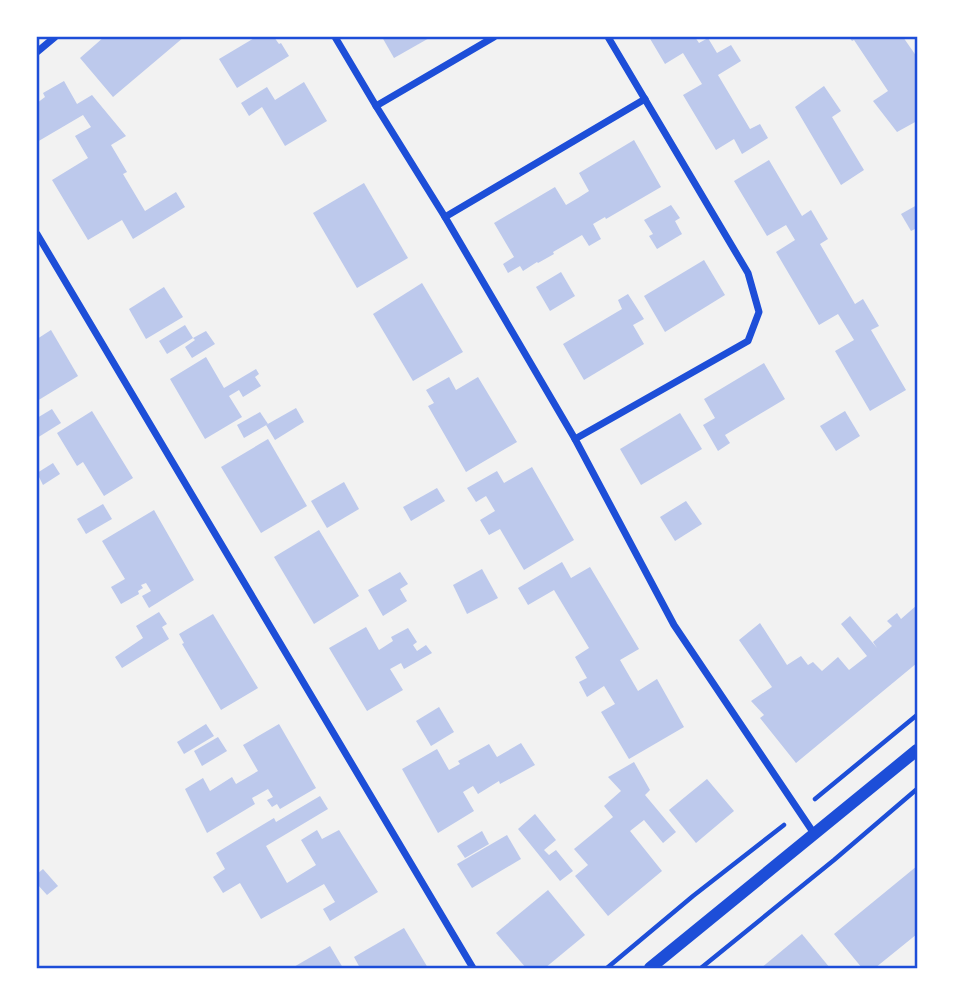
<svg xmlns="http://www.w3.org/2000/svg" width="954" height="1005" viewBox="0 0 954 1005" font-family="'Sofia Sans Condensed',sans-serif">
  <rect width="100%" height="100%" fill="#f2f2f2"/>
  <g fill="#bdc9ec">
    <path d="M 104,37 L 111,37 L 113,39 L 115,37 L 184,37 L 113,97 L 80,58 Z"/>
    <path d="M 256,37 L 274,37 L 279,44 L 281,43 L 289,56 L 237,88 L 219,59 Z"/>
    <path d="M 382,37 L 431,37 L 394,58 Z"/>
    <path d="M 649,37 L 695,37 L 699,43 L 708,38 L 717,53 L 731,45 L 741,61 L 718,75 L 750,129 L 760,124 L 768,138 L 742,154 L 734,139 L 716,150 L 683,95 L 702,84 L 683,53 L 665,64 Z"/>
    <path d="M 849,37 L 903,37 L 917,57 L 917,121 L 897,132 L 873,101 L 888,91 L 854,40 L 852,41 Z"/>
    <path d="M 64,81 L 77,104 L 92,95 L 126,136 L 111,145 L 127,172 L 123,174 L 145,211 L 176,192 L 185,207 L 133,239 L 122,220 L 88,240 L 52,180 L 88,158 L 75,136 L 91,127 L 83,115 L 37,142 L 37,103 L 45,97 L 43,93 Z"/>
    <path d="M 304,82 L 327,121 L 285,146 L 262,107 L 249,116 L 241,103 L 267,87 L 275,100 Z"/>
    <path d="M 824,86 L 841,111 L 832,117 L 864,170 L 841,185 L 795,107 Z"/>
    <path d="M 634,140 L 661,187 L 606,219 L 605,217 L 593,224 L 601,239 L 589,246 L 582,235 L 553,252 L 554,254 L 538,263 L 537,262 L 523,271 L 520,266 L 508,273 L 503,264 L 514,257 L 494,223 L 555,187 L 566,205 L 578,198 L 589,191 L 579,173 Z"/>
    <path d="M 769,160 L 802,216 L 811,210 L 828,239 L 820,244 L 855,304 L 863,299 L 879,326 L 871,330 L 906,390 L 870,411 L 835,351 L 854,340 L 838,314 L 819,325 L 776,252 L 795,240 L 786,225 L 767,236 L 734,181 Z"/>
    <path d="M 364,183 L 408,258 L 357,288 L 313,213 Z"/>
    <path d="M 671,205 L 680,218 L 675,221 L 682,234 L 657,249 L 649,236 L 653,234 L 644,220 Z"/>
    <path d="M 917,205 L 917,228 L 911,231 L 901,214 Z"/>
    <path d="M 704,260 L 725,295 L 665,332 L 644,296 Z"/>
    <path d="M 561,272 L 575,296 L 550,311 L 536,287 Z"/>
    <path d="M 422,283 L 463,352 L 413,381 L 373,314 Z"/>
    <path d="M 164,287 L 183,317 L 146,339 L 129,309 Z"/>
    <path d="M 628,294 L 644,319 L 633,325 L 644,344 L 584,380 L 563,344 L 622,309 L 618,300 Z"/>
    <path d="M 185,325 L 193,338 L 167,354 L 159,341 Z"/>
    <path d="M 51,330 L 78,376 L 37,401 L 37,339 Z"/>
    <path d="M 206,331 L 215,344 L 192,358 L 185,347 L 195,340 L 193,338 Z"/>
    <path d="M 206,357 L 224,388 L 256,369 L 259,374 L 255,377 L 261,386 L 243,397 L 239,390 L 229,396 L 242,417 L 205,439 L 170,379 Z"/>
    <path d="M 764,363 L 785,399 L 725,435 L 730,443 L 718,451 L 703,425 L 715,418 L 704,399 Z"/>
    <path d="M 449,377 L 456,390 L 478,377 L 517,442 L 466,472 L 428,406 L 434,403 L 426,390 Z"/>
    <path d="M 296,408 L 304,422 L 275,440 L 266,425 Z"/>
    <path d="M 52,409 L 61,423 L 37,438 L 37,418 Z"/>
    <path d="M 92,411 L 133,478 L 104,496 L 83,462 L 77,466 L 57,433 Z"/>
    <path d="M 845,411 L 860,436 L 836,451 L 820,426 Z"/>
    <path d="M 260,412 L 268,424 L 244,438 L 237,425 Z"/>
    <path d="M 680,413 L 702,449 L 641,485 L 620,449 Z"/>
    <path d="M 268,439 L 307,506 L 261,533 L 221,467 Z"/>
    <path d="M 53,463 L 60,474 L 43,485 L 37,473 Z"/>
    <path d="M 532,467 L 574,540 L 524,570 L 500,529 L 489,535 L 480,520 L 495,511 L 486,496 L 476,502 L 467,488 L 497,471 L 504,483 Z"/>
    <path d="M 344,482 L 359,509 L 327,528 L 311,501 Z"/>
    <path d="M 437,488 L 445,501 L 411,521 L 403,507 Z"/>
    <path d="M 686,501 L 702,524 L 675,541 L 660,517 Z"/>
    <path d="M 103,504 L 112,519 L 86,534 L 77,519 Z"/>
    <path d="M 154,510 L 194,580 L 149,608 L 142,596 L 151,591 L 146,583 L 141,585 L 143,588 L 138,591 L 139,594 L 121,604 L 111,587 L 125,579 L 102,541 Z"/>
    <path d="M 319,530 L 359,596 L 314,624 L 274,557 Z"/>
    <path d="M 562,562 L 571,578 L 590,567 L 639,649 L 620,660 L 638,691 L 657,679 L 684,727 L 629,759 L 601,712 L 615,704 L 604,686 L 587,697 L 579,682 L 587,678 L 575,657 L 589,648 L 554,590 L 528,605 L 518,588 Z"/>
    <path d="M 482,569 L 498,598 L 467,614 L 453,585 Z"/>
    <path d="M 400,572 L 408,584 L 400,589 L 407,601 L 383,616 L 368,590 Z"/>
    <path d="M 917,605 L 917,663 L 796,763 L 760,718 L 764,715 L 751,701 L 772,687 L 739,640 L 760,623 L 787,665 L 801,656 L 808,665 L 813,662 L 822,671 L 838,657 L 849,670 L 867,656 L 841,624 L 850,616 L 877,648 L 873,642 L 892,626 L 887,621 L 897,613 L 901,619 Z"/>
    <path d="M 159,612 L 167,624 L 162,627 L 169,639 L 122,668 L 115,657 L 143,638 L 136,626 Z"/>
    <path d="M 213,614 L 258,688 L 221,710 L 182,644 L 184,643 L 179,634 Z"/>
    <path d="M 366,627 L 379,650 L 393,641 L 391,637 L 408,628 L 417,642 L 413,645 L 417,651 L 426,645 L 432,653 L 404,669 L 401,663 L 390,669 L 403,690 L 367,711 L 329,648 Z"/>
    <path d="M 439,707 L 454,732 L 431,746 L 416,721 Z"/>
    <path d="M 206,724 L 214,736 L 184,754 L 177,742 Z"/>
    <path d="M 279,724 L 316,788 L 280,809 L 277,804 L 272,807 L 267,800 L 273,797 L 268,789 L 252,798 L 255,804 L 207,833 L 185,789 L 203,778 L 210,791 L 232,777 L 236,784 L 258,771 L 243,745 Z"/>
    <path d="M 218,737 L 227,751 L 202,766 L 194,751 Z"/>
    <path d="M 521,743 L 535,765 L 500,784 L 499,781 L 478,794 L 473,786 L 463,792 L 474,811 L 438,833 L 402,769 L 437,749 L 449,770 L 460,764 L 458,761 L 489,744 L 497,757 Z"/>
    <path d="M 634,762 L 650,790 L 645,795 L 676,832 L 663,843 L 644,820 L 630,831 L 662,871 L 608,916 L 575,876 L 588,865 L 574,849 L 613,817 L 604,806 L 621,791 L 608,777 Z"/>
    <path d="M 707,779 L 734,811 L 696,843 L 669,810 Z"/>
    <path d="M 320,796 L 328,809 L 266,846 L 287,883 L 316,865 L 301,840 L 317,830 L 322,839 L 339,830 L 378,892 L 330,921 L 323,909 L 335,902 L 324,884 L 261,919 L 240,883 L 223,893 L 213,877 L 225,869 L 216,853 L 274,818 L 276,822 Z"/>
    <path d="M 535,814 L 556,840 L 544,850 L 549,855 L 556,850 L 573,871 L 560,881 L 518,829 Z"/>
    <path d="M 482,831 L 489,844 L 465,858 L 457,846 Z"/>
    <path d="M 507,835 L 521,859 L 472,888 L 457,864 Z"/>
    <path d="M 917,866 L 917,930 L 915,932 L 917,934 L 875,968 L 862,968 L 834,934 Z"/>
    <path d="M 43,869 L 58,886 L 47,895 L 37,884 L 37,874 Z"/>
    <path d="M 548,890 L 585,935 L 545,968 L 526,968 L 496,933 Z"/>
    <path d="M 404,928 L 428,968 L 360,968 L 354,957 Z"/>
    <path d="M 802,934 L 830,968 L 761,968 Z"/>
    <path d="M 330,946 L 343,968 L 292,968 Z"/>
  </g>
  <g fill="none" stroke-linecap="round" stroke-linejoin="round">
    <g stroke="#1d4ed8" stroke-width="4.5">
      <path d="M 815,799 L 917,715"/>
      <path d="M 607,968 L 693,896 L 784,825"/>
      <path d="M 701,968 L 834,860 L 917,789"/>
    </g>
    <g stroke="#1d4ed8" stroke-width="7">
      <path d="M 335,37 L 376,106 L 445,217 L 575,439 L 674,625 L 815,835"/>
      <path d="M 37,52 L 55,37"/>
      <path d="M 376,106 L 494,37"/>
      <path d="M 445,217 L 645,99"/>
      <path d="M 37,234 L 473,968"/>
      <path d="M 575,439 L 748,341 L 759,312 L 748,273 L 608,37"/>
    </g>
    <path stroke="#1d4ed8" stroke-width="12" d="M 650,968 L 917,750"/>
  </g>
  <rect width="954" height="1005" fill="none" stroke="#ffffff" stroke-width="77"/>
  <rect x="38" y="38" width="878" height="929" fill="none" stroke="#1d4ed8" stroke-width="2.5"/>
</svg>
